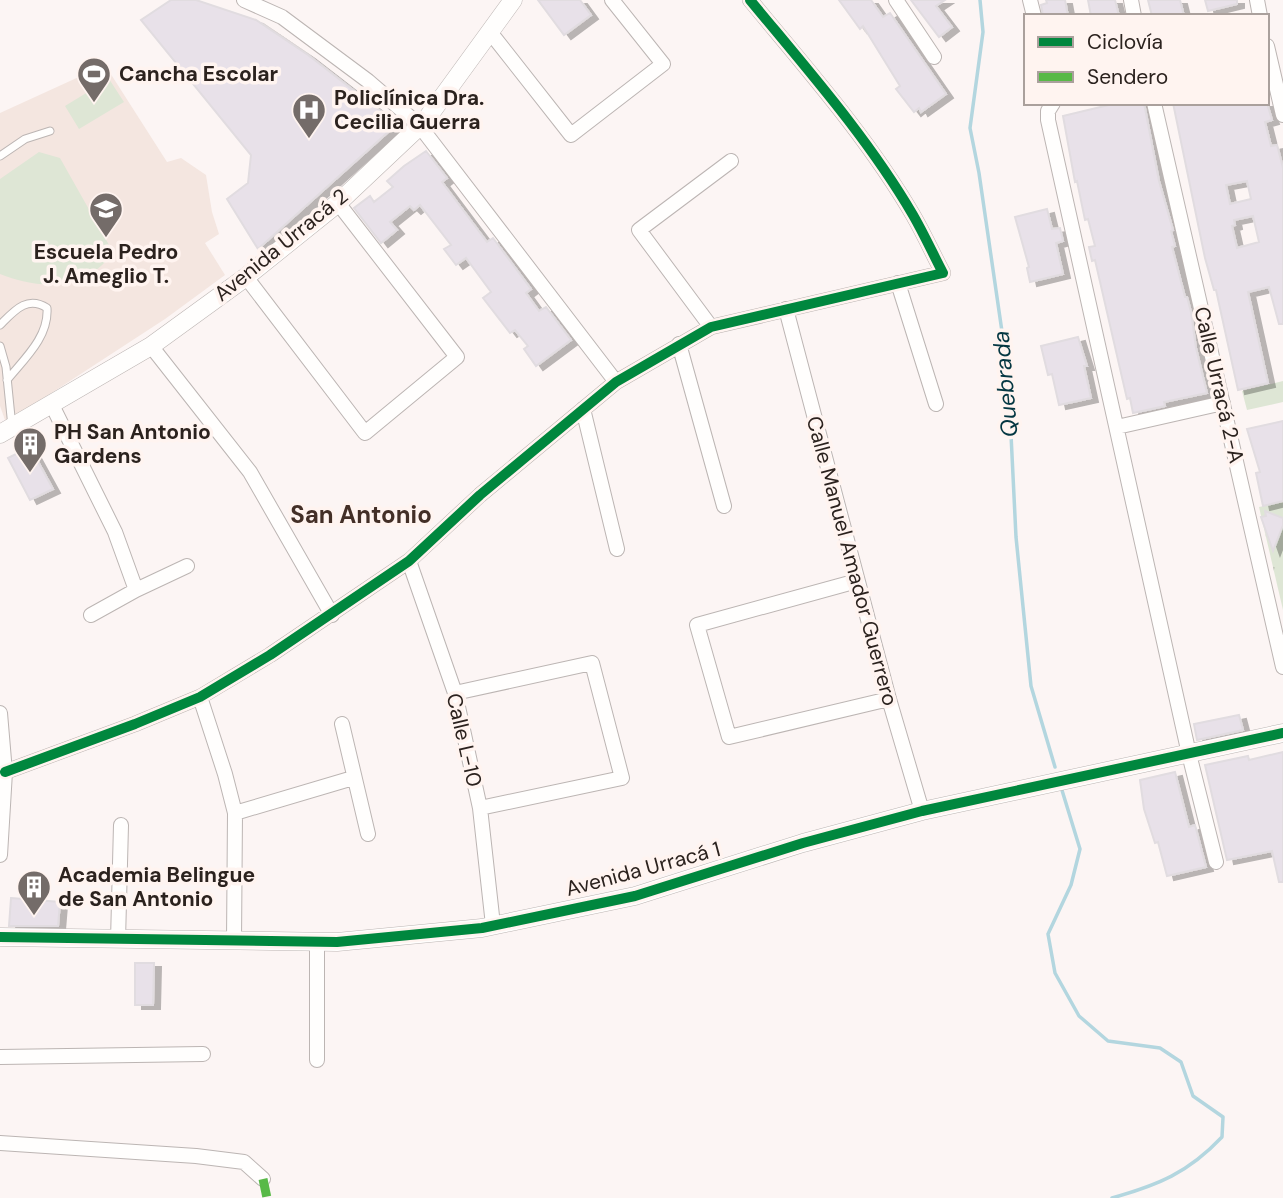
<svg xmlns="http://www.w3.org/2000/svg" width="1283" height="1198" font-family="'DM Sans',sans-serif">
<defs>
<pattern id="park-tufts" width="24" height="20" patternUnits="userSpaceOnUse" patternTransform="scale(1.75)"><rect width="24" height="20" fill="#dee6d5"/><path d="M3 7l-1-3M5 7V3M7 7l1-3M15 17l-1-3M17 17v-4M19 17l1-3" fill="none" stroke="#bfc5b6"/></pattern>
<filter id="shadow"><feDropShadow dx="7" dy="4" stdDeviation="0" flood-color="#0004"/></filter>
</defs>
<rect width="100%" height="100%" fill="#fcf5f4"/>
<path fill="#f4e6e0" d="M105,65L167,162L181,158L206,175L212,212L219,234L205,243L225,275L165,319L30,407L5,420L0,406V113Z"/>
<path fill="#dee6d5" d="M109,79L124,102L79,129L65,106Z
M39,152L60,158L113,252C87,291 39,290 0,274V179Z
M1283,381V402L1247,410L1242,391Z"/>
<path fill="url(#park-tufts)" d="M1283,502V610L1259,507Z"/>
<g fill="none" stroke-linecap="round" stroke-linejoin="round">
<path stroke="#b3d6df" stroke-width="3.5" d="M980,0L983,32L970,128L979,173L1008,373L1016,537L1031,686L1055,767
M1061,787L1080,849L1071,885L1048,934L1055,973L1079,1016L1108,1041L1160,1048L1181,1062L1193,1096L1223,1117L1222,1137C1188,1173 1158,1185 1112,1198"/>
</g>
<path fill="#e8e1e9" stroke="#e1dce0" stroke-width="2" fill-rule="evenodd" filter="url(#shadow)" d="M171,0H196L256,20L308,55L397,124L258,249L227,199L248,183L251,155L141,20Z
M538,0H580L591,15L564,35Z
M839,0H871L883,17L890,13L946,94L921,112L919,108L914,112L896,89L900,86L863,26L860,29Z
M911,0H945L936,6L952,27L939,37Z
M1046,0H1065L1068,16H1043L1041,5L1047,3Z
M1088,0H1115L1119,16H1091Z
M1148,0H1180L1184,16H1152Z
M1205,0H1237V4L1208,11Z
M1117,103H1144L1159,181L1173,230L1171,231L1175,246L1172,247L1185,297H1187L1191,312L1196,348L1207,393L1164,402L1165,406L1133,413L1130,398L1127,399L1095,260L1092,261L1089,247L1095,246L1088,219L1085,220L1077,181L1075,182L1063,116Z
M1173,103H1267L1272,120L1265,122L1271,146L1277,145L1283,168V324H1279L1269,287L1248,292L1268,383L1238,390L1216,290H1214L1205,258ZM1247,181L1251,199L1230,204L1226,185ZM1253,216L1259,242L1237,248L1232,226L1235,225L1234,220Z
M426,151L447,178L442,182L487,242L493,238L531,289L526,293L539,311L546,307L571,340L536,366L524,349L528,346L515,330L510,333L483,298L491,292L466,258L456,265L444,249L451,245L420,205L414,210L410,206L390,222L397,230L381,243L354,208L370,196L374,202L393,187L387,181L404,166Z
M1047,209L1052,229L1060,228L1063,241L1056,243L1063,274L1030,282L1027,268L1029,267L1015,217Z
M1078,337L1087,366H1084L1091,398L1059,405L1052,374L1048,375L1041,346Z
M1283,421V501L1263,506L1256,473L1260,472L1247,429Z
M30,447L53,489L30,500L8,458Z
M1265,511L1283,518V525L1273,551L1261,517L1266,516Z
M1239,715L1243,730L1197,740L1194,724Z
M1283,752V882H1279L1272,851L1227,860L1205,765L1248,756L1249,760Z
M1175,772L1189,827L1195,825L1206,867L1167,876L1158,842L1155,843L1144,809L1140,780Z
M11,898L60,902L58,926H9Z
M135,963H154L153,1005H135Z"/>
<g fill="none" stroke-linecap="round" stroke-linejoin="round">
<g stroke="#bcb5b3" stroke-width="9">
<path id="service" d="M0,156L25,139L50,131
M0,325C14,311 27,295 47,308C49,337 24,359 7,380
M0,346L6,367L12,427"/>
</g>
<g stroke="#bcb5b3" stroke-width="16">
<path id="minor" d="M244,0L282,17L368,81L419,125L616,382
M896,0L934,57
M1030,0L1034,16
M1131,0L1134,16
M1257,0L1260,16
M490,32L571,135L663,64L612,0
M1267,46L1283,115
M1053,103L1048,111V120L1189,754L1216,862
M1154,103L1283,667
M246,277L365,433L457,357L338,203
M898,283L936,404
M786,309L889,699L922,811
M711,327L639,230L731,161
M679,344L724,506
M151,346L250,472L332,615
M52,405L115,532L136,590
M583,409L617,549
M1117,427L1223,403
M409,561L455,693L480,808L493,925
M857,581L697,625L729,737L889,699
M91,615L136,590L187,566
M455,693L592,663L622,778L480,808
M200,697L225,774L235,813L234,941
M0,713L5,772L0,855
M342,724L368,834
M5,772L135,724L200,697L270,655L409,561L480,495L616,382L711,327L943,273C933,254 924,234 913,215C868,138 807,69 750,0
M235,813L353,778
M118,940L121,825
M0,1057L203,1054
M317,1060V942
M0,1143L196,1156L244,1162L263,1179"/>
</g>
<g stroke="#bcb5b3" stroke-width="19">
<path id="tertiary" d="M0,434L151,346L246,277L338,203L425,121L513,0
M0,937L337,942L482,928L635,896L803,843L922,811L1283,733"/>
</g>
<use href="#service" stroke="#fffefd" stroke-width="7"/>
<use href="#minor" stroke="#fffefd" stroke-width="14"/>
<use href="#tertiary" stroke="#fffefd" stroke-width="18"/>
<path stroke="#58b947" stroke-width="9" stroke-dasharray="18 9" stroke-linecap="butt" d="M263,1179L267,1198"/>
<g stroke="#fff4f0" stroke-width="15">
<path id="cycleway" d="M5,772L135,724L200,697L270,655L409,561L480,495L616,382L711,327L943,273C933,254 924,234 913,215C868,138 807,69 750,0
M0,937L337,942L482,928L635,896L803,843L922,811L1283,733"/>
</g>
<use href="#cycleway" stroke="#00873e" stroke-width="10"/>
</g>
<defs>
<g id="stadium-pin" transform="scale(1.75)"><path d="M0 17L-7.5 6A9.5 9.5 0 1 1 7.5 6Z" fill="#746c69" stroke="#fff4f0"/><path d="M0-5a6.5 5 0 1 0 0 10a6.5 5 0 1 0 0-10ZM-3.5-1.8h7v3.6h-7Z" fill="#fff"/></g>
<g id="hospital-pin" transform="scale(1.75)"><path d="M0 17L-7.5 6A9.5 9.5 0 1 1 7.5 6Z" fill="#746c69" stroke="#fff4f0"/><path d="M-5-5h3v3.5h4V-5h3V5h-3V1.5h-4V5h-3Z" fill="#fff"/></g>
<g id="school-pin" transform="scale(1.75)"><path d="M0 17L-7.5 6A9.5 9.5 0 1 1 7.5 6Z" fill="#746c69" stroke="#fff4f0"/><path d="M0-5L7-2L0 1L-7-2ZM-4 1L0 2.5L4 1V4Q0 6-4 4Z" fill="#fff"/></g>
<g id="building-pin" transform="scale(1.75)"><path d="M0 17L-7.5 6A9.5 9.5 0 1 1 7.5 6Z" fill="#746c69" stroke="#fff4f0"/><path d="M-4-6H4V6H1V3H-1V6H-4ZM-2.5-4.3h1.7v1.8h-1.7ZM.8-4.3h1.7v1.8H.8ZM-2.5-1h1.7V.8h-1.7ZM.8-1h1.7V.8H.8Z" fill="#fff"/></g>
</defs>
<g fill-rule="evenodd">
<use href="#stadium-pin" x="94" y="74"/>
<use href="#hospital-pin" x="309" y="110"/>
<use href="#school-pin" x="106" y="209"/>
<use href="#building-pin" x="30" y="444"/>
<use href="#building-pin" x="34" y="887"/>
</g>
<g text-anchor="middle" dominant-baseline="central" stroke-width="7" stroke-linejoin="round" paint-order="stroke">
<g font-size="21" font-weight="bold" fill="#2b221e" stroke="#fff4f0" text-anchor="start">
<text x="119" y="74">Cancha Escolar</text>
<text x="334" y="98">Policlínica Dra.<tspan x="334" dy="24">Cecilia Guerra</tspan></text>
<text x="106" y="252" text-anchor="middle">Escuela Pedro<tspan x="106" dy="24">J. Ameglio T.</tspan></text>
<text x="54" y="432">PH San Antonio<tspan x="54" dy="24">Gardens</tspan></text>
<text x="58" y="875">Academia Belingue<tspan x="58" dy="24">de San Antonio</tspan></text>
</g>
<g font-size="21" fill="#2b221e" stroke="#fff4f0">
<text transform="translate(281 245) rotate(-39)">Avenida Urracá 2</text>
<text transform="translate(1219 385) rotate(77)">Calle Urracá 2-A</text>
<text transform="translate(852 561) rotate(75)">Calle Manuel Amador Guerrero</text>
<text transform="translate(464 740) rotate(77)">Calle L-10</text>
<text transform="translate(643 869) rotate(-15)">Avenida Urracá 1</text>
</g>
<g font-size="23" font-style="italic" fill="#043742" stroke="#fff4f0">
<text transform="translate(1005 384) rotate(-95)">Quebrada</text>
</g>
<g font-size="24" font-weight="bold" fill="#432f27" stroke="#fff4f0">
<text x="361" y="514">San Antonio</text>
</g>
</g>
<rect x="1024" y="14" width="245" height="91" fill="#fff4f0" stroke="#aaa09c" stroke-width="2"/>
<rect x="1038" y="37" width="35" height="10" fill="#00873e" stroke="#aaa09c" stroke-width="2"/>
<text x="1087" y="49" font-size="21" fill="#2b221e">Ciclovía</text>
<rect x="1038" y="72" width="35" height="10" fill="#58b947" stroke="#aaa09c" stroke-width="2"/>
<text x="1087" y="84" font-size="21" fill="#2b221e">Sendero</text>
</svg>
